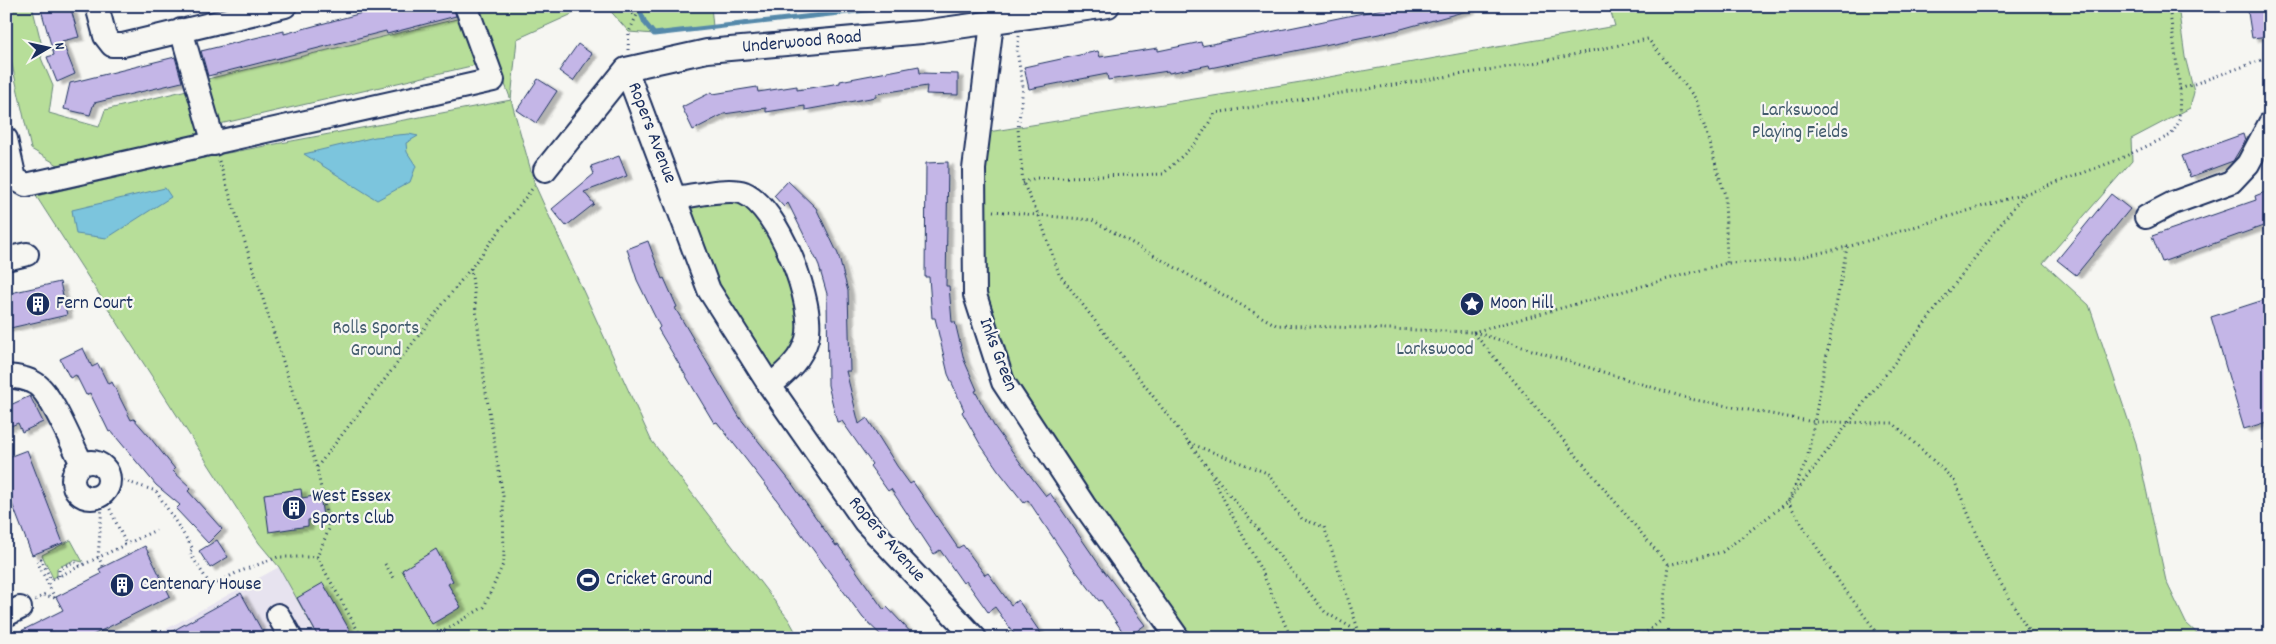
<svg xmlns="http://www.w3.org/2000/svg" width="2276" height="644" font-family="Dekko,sans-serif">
<defs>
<filter id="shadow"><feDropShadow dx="5.5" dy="3" stdDeviation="1" flood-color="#0004"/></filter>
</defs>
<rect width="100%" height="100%" fill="#f6f6f2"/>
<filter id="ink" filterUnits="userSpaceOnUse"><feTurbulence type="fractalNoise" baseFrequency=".02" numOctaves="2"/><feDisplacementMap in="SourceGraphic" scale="10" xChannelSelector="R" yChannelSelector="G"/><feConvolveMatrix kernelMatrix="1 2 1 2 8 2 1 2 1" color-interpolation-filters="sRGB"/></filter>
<g filter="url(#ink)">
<path fill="#e7e3ef" d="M279,567L319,638H150Z"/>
<path fill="#b7de99" stroke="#69867c" d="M6,6H32L43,50L41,58L53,86L49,113L99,127L105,110L191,89L204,139L58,165L31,149L6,38Z
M475,6H590L517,39L511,100L535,185L651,440L789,620L799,638H319L279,567L259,543L36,196L217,155L511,100Z
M606,6H711L713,27L654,34L629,32Z
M1609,6H2178L2185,57L2194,92L2190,108L2131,139L2132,161L2043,263L2089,305L2136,443L2166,581L2186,623L2202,638H1189L1037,423L1004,355L987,296L981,233L988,132L1301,82L1615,26Z
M461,18L480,64L211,126L199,81Z
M743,193L790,250L808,337L770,386L675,198Z
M71,540L83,562L74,560L57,568V576L53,578L42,555Z"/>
<path fill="#7cc5dd" stroke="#5589aa" d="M409,134L418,136L406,143L407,152L416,166L410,182L377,200L304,154L375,137Z
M165,188L171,197L107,238L76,234L72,210Z"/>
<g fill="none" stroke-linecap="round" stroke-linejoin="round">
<path stroke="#5589aa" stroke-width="5" d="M638,6L645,23L654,34L901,6"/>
</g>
<path fill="#c4b6e7" stroke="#1b2f5e" filter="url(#shadow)" d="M40,6H70L79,37L62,41L75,74L57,82L47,57L54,55Z
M388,6H453L456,16L387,34L386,31L208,76L201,51L284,31V34Z
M1397,6H1469L1470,10L1394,31L1210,68L1209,65L1169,73L1168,71L1108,80L1107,74L1029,89L1024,67L1098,51L1100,57L1158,48V51L1201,42L1202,46Z
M2247,6H2270V36L2252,38Z
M578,44L592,54L573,81L559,71Z
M175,57L182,82L94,103L90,115L64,109L70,83Z
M919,66L920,73L958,74V95L926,94L927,86L876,94V97L805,110V106L766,112V108L724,114L693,130L682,107L712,92L713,94L757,87L758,92L797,86V90L840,83V81Z
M538,79L557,91L536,123L517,110Z
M2243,134L2245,141L2233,161L2190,177L2182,156Z
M619,156L627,176L584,192L594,204L566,226L552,209L594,174L591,166Z
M948,162L946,286H949L952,322H955L964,360L977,390L975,391L994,426L1022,465L1046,496L1050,493L1098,563L1145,625L1127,638L1101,600L1099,601L1072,566L1028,500L1024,503L998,470L980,444L962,412L964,410L948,374L935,318H932L929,277H925L926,163Z
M788,181L816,208L838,254L848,291L850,371H846L859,424L867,418L897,466L910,484L913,482L958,548L963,545L985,575L988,573L1011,605L1018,600L1044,638H1017L995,607L988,612L966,581L963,583L940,550L934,554L891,489L888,491L870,466L872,464L842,421L837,422L828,385L827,294L818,263L788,203L784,207L774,196Z
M2270,190V232L2266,225L2162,262L2152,236L2256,200L2255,196Z
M2111,194L2130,209L2076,275L2057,260Z
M648,241L662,279L664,278L677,307L675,308L740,418L790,481L836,546L838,545L884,610L887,607L916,638H884L863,618L768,488L717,422L714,423L658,329L660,327L637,280L627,249Z
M60,282L67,315L6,329V294Z
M2270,298V421L2244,429L2211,317Z
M83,348L92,367L98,364L108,384L112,382L131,420L134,419L148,435L175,469L173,471L191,488L188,491L222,529L208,543L176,509L180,505L156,485L111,431L109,432L90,393L86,395L76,375L70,378L60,359Z
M30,396L43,422L22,432L18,423L6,428V407Z
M27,450L63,543L32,555L6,488V458Z
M301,489L302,498L320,495L323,517L308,520V526L269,532L264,494Z
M217,540L228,557L210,568L199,551Z
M145,546L170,596L87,638H7L63,610L56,597L101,574L99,569Z
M436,549L453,581L448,584L461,607L432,624L402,570Z
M323,583L354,638H319L297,598Z
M241,593L266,638H160Z"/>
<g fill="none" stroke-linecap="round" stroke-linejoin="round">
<g stroke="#1b2f5e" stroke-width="26">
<path id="minor" d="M97,6L105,36L112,45H123L285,6
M992,23L974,169L975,295L1003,382L1084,505L1178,638
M181,30L214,144
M626,69L709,290L770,386L865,522L975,638
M6,139L15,179L26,185L493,80L466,6
M545,170L626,69L707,51L922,32L1108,6
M675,198C693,196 728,187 744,193C778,207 816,304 807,339C801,360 786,372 770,386
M2146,217L2173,203L2231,182L2248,164L2270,123
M6,259L27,254
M6,376C17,377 27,378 36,384C52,394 72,445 82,464
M73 480a18 18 0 1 1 36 0a18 18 0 1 1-36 0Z
M6,615L20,608
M278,615L291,638"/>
</g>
<path stroke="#1b2f5e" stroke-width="3" stroke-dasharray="1 4" stroke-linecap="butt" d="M626,6L636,17
M1019,36L1017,51L1023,87L1018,129L1023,183L1039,216L1059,274L1209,469L1325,612L1369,638
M628,50L629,32L641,6
M2180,89L2270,57
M219,161L317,468L329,529L317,557
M1023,183L1035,178L1163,174L1197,142L1215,113L1539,62L1648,39L1696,99L1725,195L1727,263
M993,211L1092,220L1276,325L1473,332L1668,565
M1473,332L1727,263L1782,261L1847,247L2037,190L2115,161L2171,135L2179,122L2180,89L2169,6
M1474,332L1690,399L1814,422L1893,423L1954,480L1990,565L2033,638
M1189,443L1267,473L1302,519L1324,527L1359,632
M317,467L535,185
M109,476L156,491L193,549L189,552L211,586L236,573L278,557H317L362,638
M1212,477L1263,574L1291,638
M385,564L394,578
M103,566L98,557L103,494L126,544
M59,576V569L74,562L80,566
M55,598L37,561L41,559L51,580L156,530
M35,600L44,595L55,598
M432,638L484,607L504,562L503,496L485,386L471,268
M1639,638L1662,620L1668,565L1722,552L1788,502L1807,460L1847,247
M1881,638L1837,579L1788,502L2023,195"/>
<use href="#minor" stroke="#f6f6f2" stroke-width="22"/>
</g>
</g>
<defs>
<g id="building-disc" transform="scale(1.25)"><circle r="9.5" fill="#1b2f5e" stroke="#f6f6f2"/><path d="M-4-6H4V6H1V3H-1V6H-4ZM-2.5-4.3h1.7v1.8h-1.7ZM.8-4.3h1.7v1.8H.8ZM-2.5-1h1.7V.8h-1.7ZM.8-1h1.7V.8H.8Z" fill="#fff"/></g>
<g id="sight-disc" transform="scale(1.25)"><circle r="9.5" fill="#1b2f5e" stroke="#f6f6f2"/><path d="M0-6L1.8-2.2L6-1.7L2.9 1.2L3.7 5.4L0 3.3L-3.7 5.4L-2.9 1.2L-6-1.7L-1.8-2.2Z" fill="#fff"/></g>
<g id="stadium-disc" transform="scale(1.25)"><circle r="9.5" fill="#1b2f5e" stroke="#f6f6f2"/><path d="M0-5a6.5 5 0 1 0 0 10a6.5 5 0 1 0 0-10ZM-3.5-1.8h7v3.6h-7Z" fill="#fff"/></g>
</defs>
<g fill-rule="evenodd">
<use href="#building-disc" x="38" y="304"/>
<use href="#sight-disc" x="1472" y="304"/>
<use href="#building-disc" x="294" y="508"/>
<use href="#stadium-disc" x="588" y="580"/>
<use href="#building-disc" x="122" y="585"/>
</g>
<g text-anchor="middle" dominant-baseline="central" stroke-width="4.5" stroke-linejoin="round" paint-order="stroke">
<g font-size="19" fill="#1b2f5e" stroke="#f6f6f2">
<text transform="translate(802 43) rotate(-5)">Underwood Road</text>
<text transform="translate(651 133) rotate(69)">Ropers Avenue</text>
<text transform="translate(997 355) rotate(69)">Inks Green</text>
<text transform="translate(886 540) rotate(49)">Ropers Avenue</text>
</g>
<g font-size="19" fill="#425b6d" stroke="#f6f6f2">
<text x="1800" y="111">Larkswood<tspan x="1800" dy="22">Playing Fields</tspan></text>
<text x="376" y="329">Rolls Sports<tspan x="376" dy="22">Ground</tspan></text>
<text x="1435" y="350">Larkswood</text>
</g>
<g font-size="19" fill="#1b2f5e" stroke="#f6f6f2" text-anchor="start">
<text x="56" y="304">Fern Court</text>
<text x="1490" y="304">Moon Hill</text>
<text x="312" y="497">West Essex<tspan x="312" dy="22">Sports Club</tspan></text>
<text x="606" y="580">Cricket Ground</text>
<text x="140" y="585">Centenary House</text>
</g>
</g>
<rect width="2276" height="644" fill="none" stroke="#f6f6f2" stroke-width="25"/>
<rect x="12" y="12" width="2251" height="619" fill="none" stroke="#1b2f5e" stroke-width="2" filter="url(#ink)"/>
<g transform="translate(48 48) rotate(81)" stroke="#f6f6f2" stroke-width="4" paint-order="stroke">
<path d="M0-4L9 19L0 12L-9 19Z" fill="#1b2f5e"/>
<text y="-8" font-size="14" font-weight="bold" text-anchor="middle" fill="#1b2f5e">N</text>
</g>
</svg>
